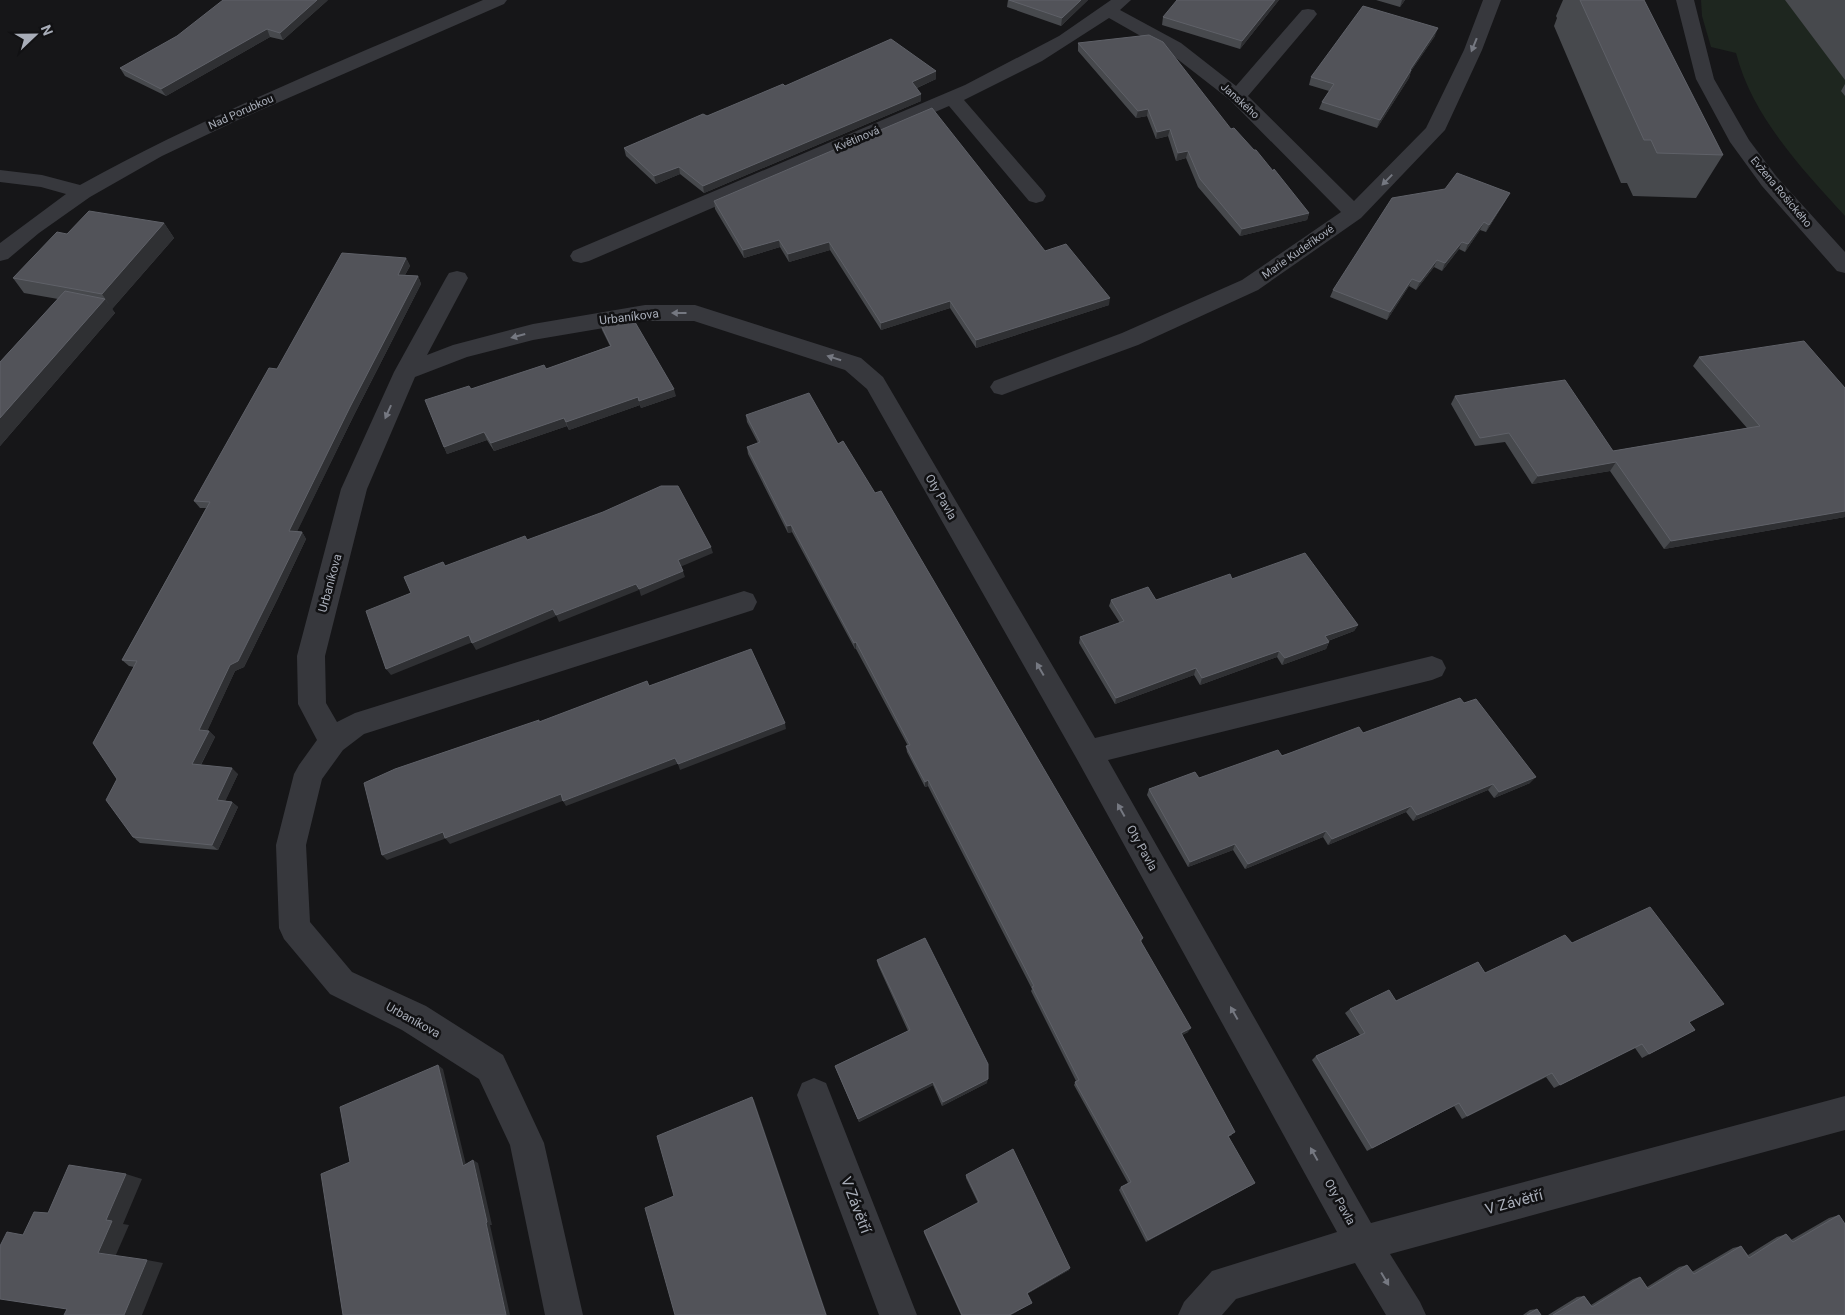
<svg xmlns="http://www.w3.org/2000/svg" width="1845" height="1315" font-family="Roboto,sans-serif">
<rect width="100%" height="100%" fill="#161618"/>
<path fill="#1e261f" d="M1701,0H1845V216C1802,169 1752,116 1736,53L1711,47L1702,16Z"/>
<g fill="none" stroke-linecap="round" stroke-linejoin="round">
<path fill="#37383d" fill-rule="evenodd" d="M483,0H507L504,4L238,120L162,156L90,197L39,233L8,259L0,261V243L66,194L41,187L0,182V170L42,175L80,185C210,113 347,59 483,0Z
M1111,0H1131L1120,10L1181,43L1236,86L1302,10L1308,9L1314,10L1317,14L1314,18L1248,96L1354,201L1426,128L1464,50L1483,0H1501L1482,50L1445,130L1361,218L1258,290L1138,345L1002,395L994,393L990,387L994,381L1122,333L1242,280L1341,212L1230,100L1167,51L1109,18L1042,61L964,100L1043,191L1046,196L1043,201L1036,203L1029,201L949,106L589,261L581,263L573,261L570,256L573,251L965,85L1059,36Z
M1676,0H1694L1714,79L1749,140L1776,176L1845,252V273L1837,271L1762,186L1730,142L1696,79Z
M457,271L465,273L468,278L427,355L453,345L533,324L645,305H695L861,358L883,377L1095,738L1432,656L1442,660L1446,668L1442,676L1432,680L1108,760L1371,1223L1845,1096V1130L1390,1254L1420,1302L1426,1315H1386L1355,1263L1236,1299L1222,1315H1178L1184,1302L1212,1271L1337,1232L1078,761L867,389L845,370L694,321H645L533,340L467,357L415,377L367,489L325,656L326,703L337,722L355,713L744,591L753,594L757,602L753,610L744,613L364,734L343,750L322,779L306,845L310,922L352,972L426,1006L503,1055L544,1143L583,1315H545L510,1145L479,1079L402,1030L330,994L284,939L279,928L276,845L294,774L299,765L317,740L298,704L297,656L341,489L394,372L446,278L449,273Z
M814,1078L826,1083L917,1315H879L797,1095L802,1083Z"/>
</g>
<path fill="#47494d" d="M328,0L283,40L270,37L166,96L125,76L120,68Z
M1008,0H1088L1061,26L1007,7Z
M1279,0L1240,49L1162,25L1163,17Z
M1376,0H1405L1400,7Z
M1563,0H1644L1723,155L1696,198L1633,196L1627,183H1621L1554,26L1557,18L1556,16Z
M1785,0H1845V80Z
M1435,36L1411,71L1409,78L1377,128L1319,109L1322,102L1329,91L1309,85L1311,77Z
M1078,43L1231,129L1273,171L1309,213L1307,220L1240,236L1198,187L1186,158L1176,161L1168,136L1156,139L1147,116L1136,118L1078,51Z
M936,71V79L917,88L921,101L704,193L680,174L656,184L626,156L624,148L785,86Z
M1845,84V96L1841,91Z
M1506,200L1486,232L1480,230L1465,252L1459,249L1442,271L1434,267L1416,290L1409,286L1387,320L1330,297L1333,290Z
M714,201L1045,251L1109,305L976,348L950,308L881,330L830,250L789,262L780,247L744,258L715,209Z
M164,223L174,238L112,309L115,313L0,446V362L58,299L24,293L13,278L67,234Z
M406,258L410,266L405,275L418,276L421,284L354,415L297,531L302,532L306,539L278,598L244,667L235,671L207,731H209L215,737L201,765L238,774L225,801L232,802L238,807L218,850L140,843L133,837L117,779L134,667L129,666L122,660L206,508H200L194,501L277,369Z
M600,323L676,396L641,408L640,405L569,430L567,426L494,451L487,440L447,454L444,447L471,389L546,369L610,346L602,330Z
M1699,357L1845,388V517L1664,549L1610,471L1532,484L1505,442L1475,446L1451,404L1455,396L1613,451L1747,428L1693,366Z
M746,415L838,444L1143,938L1141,942L1188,1032L1182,1035L1232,1135L1228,1137L1252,1185L1146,1242L1119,1190L1121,1187L1128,1183L1074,1085L1076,1081L1031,991L1032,989L928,786L925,787L907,752L906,746H908L856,649H855L792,532L788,533L748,454L747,447L758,443L747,422Z
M1232,579L1358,625L1354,631L1328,641L1329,642L1326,649L1282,665L1277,657L1200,685L1194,675L1115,704L1079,643L1080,637L1120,623L1109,606L1111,600H1156Z
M1363,733L1530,783L1494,798L1488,790L1413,821L1406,812L1328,845L1323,837L1245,869L1233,850L1188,867L1147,795L1149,789L1199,778Z
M1572,943L1689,1022L1695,1030L1642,1058L1635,1048L1554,1088L1546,1077L1462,1119L1454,1106L1367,1151L1312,1060L1316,1056L1360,1035L1345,1013L1350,1009L1396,1001L1485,973Z
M877,960L987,1083L942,1106L933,1085L859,1122L836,1069L835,1066L908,1031L878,965Z
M966,1175L1069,1270L1027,1294L1032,1303L1030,1304L1011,1315H961L924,1233V1231L978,1203L966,1178Z
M1839,1215L1844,1223H1845V1315H1548L1577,1297L1584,1296L1591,1305L1633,1279L1640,1277L1647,1287L1679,1267L1687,1265L1692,1272L1733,1248L1741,1246L1748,1255L1777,1237L1786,1234L1791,1240L1829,1218Z
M1537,1309L1541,1315H1523L1530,1310Z"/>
<path fill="#2f3033" d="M317,0H328L283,40L280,33Z
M1081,0H1088L1061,26L1062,18Z
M1275,0H1279L1240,49L1242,41Z
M1402,0H1405L1400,7Z
M1438,28L1435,36L1411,71L1409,78L1377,128L1380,120L1410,70Z
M267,29L270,37L166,96L161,89Z
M936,71V79L912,90V82Z
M921,94V101L704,193L703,186Z
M1148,109L1147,116L1136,118L1138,111Z
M1170,129L1168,136L1156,139L1157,132Z
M1188,151L1186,158L1176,161L1178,153Z
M679,167L680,174L656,184L654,176Z
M1510,193L1506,200L1486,232L1489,225Z
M1309,213L1307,220L1240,236L1242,229Z
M1484,222L1480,230L1465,252L1468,244Z
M164,223L174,238L112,309L102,294Z
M779,240L780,247L744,258L743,250Z
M829,242L830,250L789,262L788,254Z
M1462,242L1459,249L1442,271L1445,263Z
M406,258L410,266L401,282L398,275Z
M1437,260L1434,267L1416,290L1420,282Z
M418,276L421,284L354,415L294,538L289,531L350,407Z
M1412,279L1409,286L1387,320L1390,312Z
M1110,298L1109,305L976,348V340Z
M105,299L115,313L0,446V418Z
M950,301V308L881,330V323Z
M674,389L676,396L641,408L639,401Z
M638,397L640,405L569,430L566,422Z
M564,418L567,426L494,451L491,443Z
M484,432L487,440L447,454L444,447Z
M1616,462L1610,471L1532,484L1538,476Z
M1845,511V517L1664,549L1671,541Z
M791,525L792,532L788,533L787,526Z
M302,532L306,539L278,598L244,667L235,671L205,736L199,730L230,665Z
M711,547L713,553L680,567L678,560Z
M683,571L685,577L641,596L639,589Z
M636,584L639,590L559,622L556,615Z
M553,609L556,616L476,650L472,643Z
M1358,625L1354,631L1322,643L1325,636Z
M469,635L473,642L391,675L386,669Z
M856,642V649H855L854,643Z
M1329,642L1326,649L1282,665L1285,658Z
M1279,651L1277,657L1200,685L1202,678Z
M1196,668L1194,675L1115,704L1116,698Z
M785,723L786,729L680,770L678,764Z
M209,731L215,737L198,770L192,764Z
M675,758L677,764L566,806L563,801Z
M232,768L238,774L223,806L217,800Z
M1536,777L1530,783L1494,798L1499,792Z
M928,780V786L925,787V782Z
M1493,784L1488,790L1413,821L1417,815Z
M561,794L565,800L450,844L445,838Z
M232,802L238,807L218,850L212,845Z
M1411,806L1406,812L1328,845L1332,839Z
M1326,831L1323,837L1245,869L1248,864Z
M443,832L447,838L387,860L382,855Z
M1235,844L1233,850L1188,867L1190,862Z
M1191,1028L1188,1032L1178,1037L1181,1033Z
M438,1065L443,1069L467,1169L463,1166Z
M1552,1073L1546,1077L1462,1119L1467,1116Z
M988,1079L987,1083L942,1106L943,1102Z
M933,1082V1085L859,1122L858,1119Z
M752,1097L754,1100L827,1315H826Z
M1459,1103L1454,1106L1367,1151L1372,1148Z
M473,1160L478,1163L492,1225H490L510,1315H506L486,1223Z
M126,1174L142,1179L123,1224L129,1225L115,1257L98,1253L106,1220Z
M1255,1183L1252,1185L1146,1242L1148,1240Z
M147,1260L163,1263L142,1315H124Z
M1070,1268L1069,1270L1025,1295L1027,1293Z
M1032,1303L1030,1304L1011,1315H1009Z"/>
<path fill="#525359" stroke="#5f6168" d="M223,0H317L280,33L267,29L161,89L120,68L177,36Z
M1009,0H1081L1062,18Z
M1177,0H1275L1242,41L1163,17Z
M1580,0H1644L1723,155L1657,153L1651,140H1644Z
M1363,6L1438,28L1410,70H1411L1380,120L1322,102L1334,84L1311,77Z
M1149,35L1163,42L1231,129L1234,128L1254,150H1256L1273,171L1274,169L1309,213L1242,229L1200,179L1188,151L1178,153L1170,129L1157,132L1148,109L1138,111L1078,43Z
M891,39L936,71L912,82L921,94L703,186L679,167L654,176L624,148L703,114L707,116L783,84L785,86Z
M932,108L1045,251L1066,244L1110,298L976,340L950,301L881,323L829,242L788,254L779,240L743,250L714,201Z
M1457,173L1510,193L1489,225L1484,222L1468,244L1462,242L1445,263L1437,260L1420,282L1412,279L1390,312L1333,290L1392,198L1445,189Z
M89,211L164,223L102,294L13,278L57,232L67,234Z
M342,253L406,258L398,275L418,276L350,407L289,531L302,532L273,591L238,661L230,665L199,730L209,731L192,764L232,768L217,800L232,802L212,845L133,837L106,800L117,779L93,743L137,661L122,660L210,502L194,501L269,368L277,369Z
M65,291L105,299L0,418V362Z
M632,317L674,389L639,401L638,397L566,422L564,418L491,443L484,432L444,447L425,400L469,386L471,389L544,365L546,369L611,346L600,323Z
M1804,341L1845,388V511L1671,541L1616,462L1538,476L1509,433L1480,438L1455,396L1565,380L1613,451L1760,426L1699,357Z
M809,393L838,444L843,441L875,493L881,491L1143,938L1140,940L1191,1028L1181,1033L1235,1132L1228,1136L1255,1183L1148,1240L1121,1187L1131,1182L1075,1082L1079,1080L1032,987L1034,986L928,780L925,782L906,746L910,745L856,642L854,643L791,525L787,526L747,447L760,442L746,415Z
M661,486H678L711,547L678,560L683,571L639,589L636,584L556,615L553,609L472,643L469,635L386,669L366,611L411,593L404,577L443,562L445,566L525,536L527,540L603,512Z
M1305,553L1358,625L1325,636L1329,642L1285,658L1279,651L1202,678L1196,668L1116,698L1080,637L1124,621L1111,600L1148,587L1156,600L1230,574L1232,579Z
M751,649L785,723L678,764L675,758L563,801L561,794L445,838L443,832L382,855L364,783L395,769L539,720V722L647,681L649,686Z
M1460,698L1464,703L1476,699L1536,777L1499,792L1493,784L1417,815L1411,806L1332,839L1326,831L1248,864L1235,844L1190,862L1149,789L1195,772L1199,778L1278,750L1282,756L1359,727L1363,733Z
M1650,907L1724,1004L1689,1022L1695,1030L1649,1054L1642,1044L1560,1085L1552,1073L1467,1116L1459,1103L1372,1148L1316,1056L1365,1033L1350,1009L1389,990L1396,1001L1478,962L1485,973L1565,935L1572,943Z
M925,938L988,1064V1079L943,1102L933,1082L858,1119L835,1066L910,1030L877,960Z
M438,1065L463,1166L473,1160L487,1222L486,1223L506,1315H343L321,1174L350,1162L340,1107Z
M752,1097L826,1315H675L645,1208L674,1196L657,1136Z
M1013,1149L1070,1268L1027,1293L1032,1303L1009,1315H962L924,1231L979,1202L966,1175Z
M69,1165L126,1174L106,1220L112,1221L98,1253L147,1260L124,1315H64L67,1309L0,1299V1246L7,1232L23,1235L34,1212L48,1213Z
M1839,1215L1845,1224V1315H1553L1584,1296L1592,1307L1640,1277L1648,1289L1687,1265L1694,1274L1741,1246L1749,1258L1786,1234L1793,1242Z
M1537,1309L1541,1315H1527Z"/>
<defs><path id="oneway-solid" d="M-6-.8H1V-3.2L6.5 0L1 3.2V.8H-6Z" transform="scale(1.25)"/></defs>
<g fill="#757881">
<use href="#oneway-solid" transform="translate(1474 45) rotate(112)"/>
<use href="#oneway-solid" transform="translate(1387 180) rotate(134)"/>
<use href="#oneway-solid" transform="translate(679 313) rotate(-180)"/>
<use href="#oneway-solid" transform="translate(518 336) rotate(165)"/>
<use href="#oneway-solid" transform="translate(834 358) rotate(-162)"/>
<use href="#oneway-solid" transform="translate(388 412) rotate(114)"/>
<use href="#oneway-solid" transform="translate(1040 669) rotate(-120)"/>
<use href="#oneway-solid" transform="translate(1121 810) rotate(-119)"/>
<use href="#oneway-solid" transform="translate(1234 1013) rotate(-119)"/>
<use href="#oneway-solid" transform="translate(1314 1154) rotate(-119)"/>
<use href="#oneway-solid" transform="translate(1385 1279) rotate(59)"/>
</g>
<g text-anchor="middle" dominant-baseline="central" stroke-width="5" stroke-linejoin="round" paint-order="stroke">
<g font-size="11" fill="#a8adb8" stroke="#111113">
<text transform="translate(1240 101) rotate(42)">Janského</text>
<text transform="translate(241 112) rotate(-24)">Nad Porubkou</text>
<text transform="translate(857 139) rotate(-23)">Květinová</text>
<text transform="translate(1781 192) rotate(50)">Evžena Rošického</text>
<text transform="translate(1298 252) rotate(-35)">Marie Kudeříkové</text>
</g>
<g font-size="12" fill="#a8adb8" stroke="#111113">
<text transform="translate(629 317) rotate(-7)">Urbaníkova</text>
<text transform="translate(941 497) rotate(60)">Oty Pavla</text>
<text transform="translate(330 583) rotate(-75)">Urbaníkova</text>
<text transform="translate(1142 848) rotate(61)">Oty Pavla</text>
<text transform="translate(413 1020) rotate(29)">Urbaníkova</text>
<text transform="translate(1340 1202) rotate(61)">Oty Pavla</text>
</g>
<g font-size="15" fill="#a8adb8" stroke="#111113">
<text transform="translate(1514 1202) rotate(-15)">V Závětří</text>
<text transform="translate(856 1205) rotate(69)">V Závětří</text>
</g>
</g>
<g transform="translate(35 35) rotate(68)" stroke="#111113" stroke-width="4" paint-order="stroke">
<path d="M0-4L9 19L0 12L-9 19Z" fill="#a8adb8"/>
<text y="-8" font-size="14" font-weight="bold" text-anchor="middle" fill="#a8adb8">N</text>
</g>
</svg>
